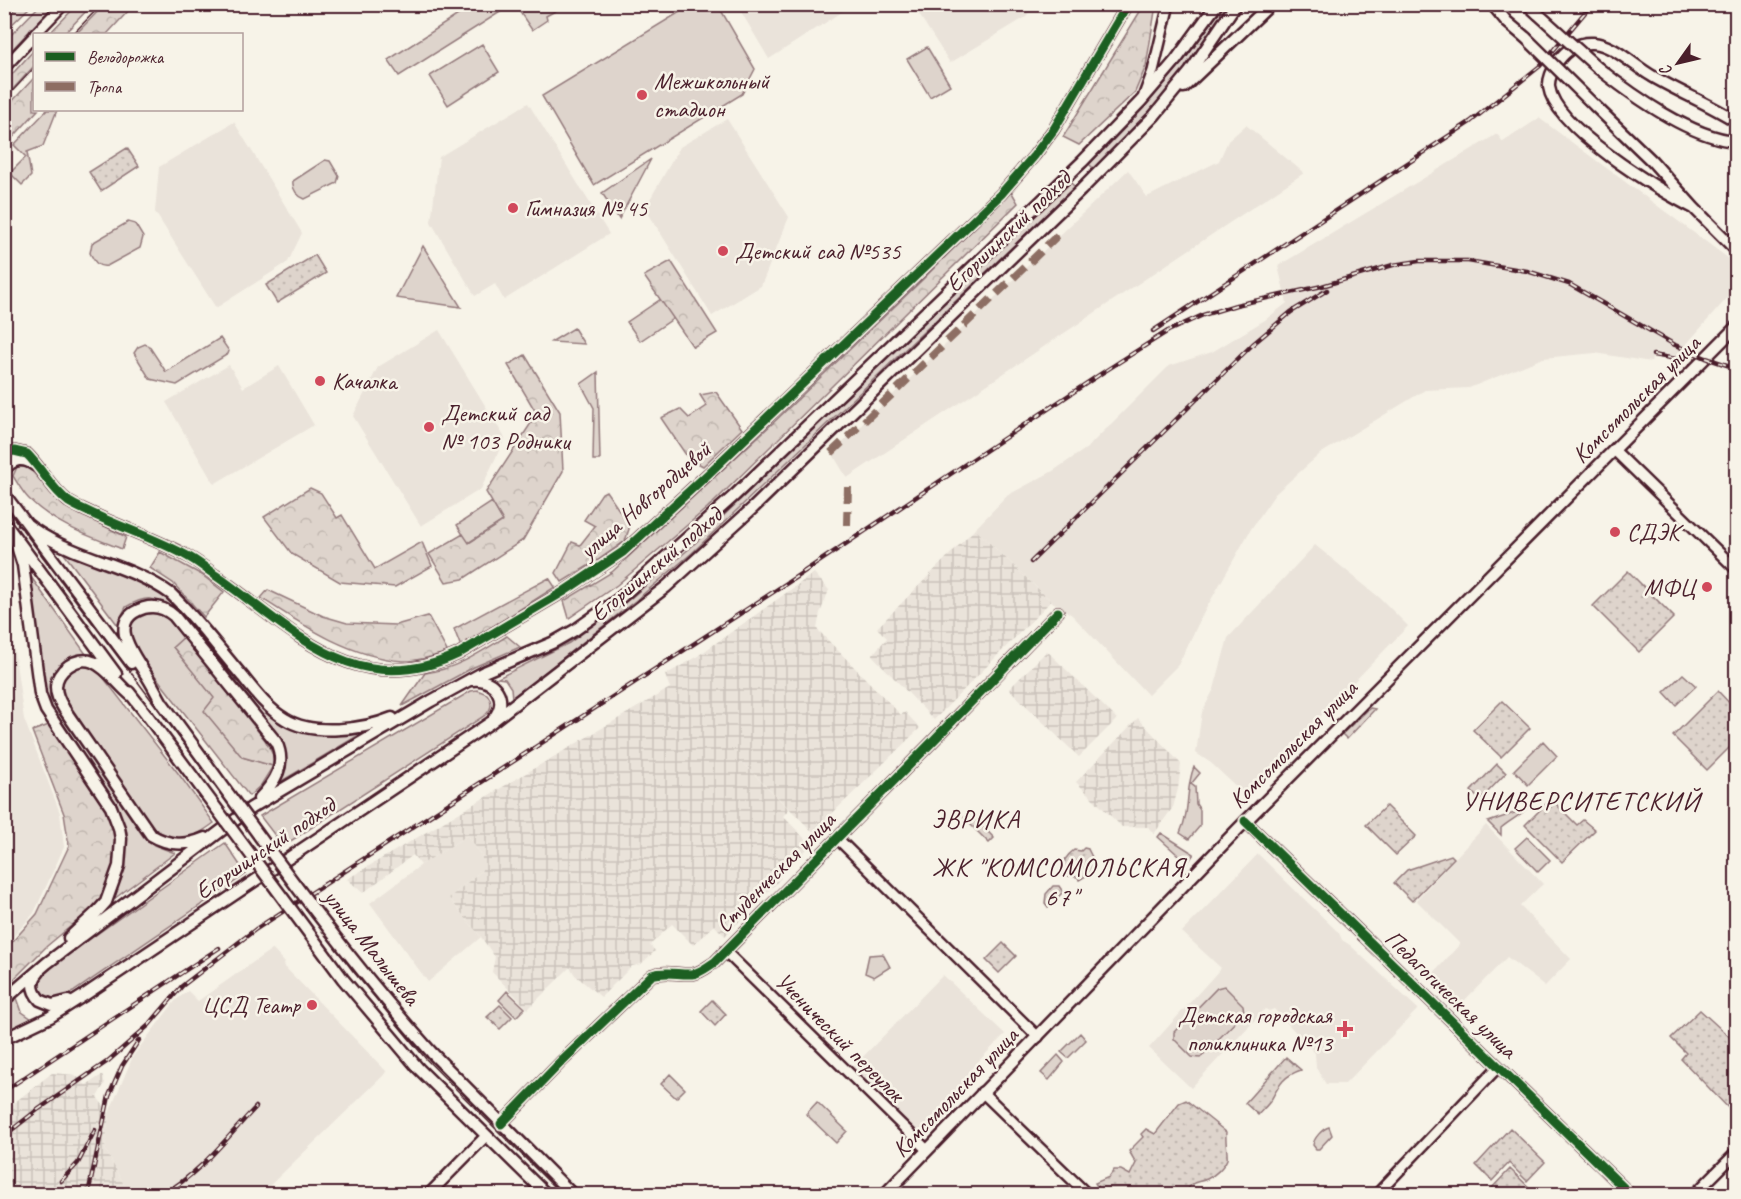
<svg xmlns="http://www.w3.org/2000/svg" width="1741" height="1199" font-family="Caveat,sans-serif">
<defs>
<pattern id="industrial-grid" width="8" height="8" patternUnits="userSpaceOnUse" patternTransform="scale(1.5)"><rect width="8" height="8" fill="#eae3da"/><path d="M0 4h8M4 0v8" fill="none" stroke="#cac2bb"/></pattern>
<pattern id="forest-crowns" width="20" height="18" patternUnits="userSpaceOnUse" patternTransform="scale(1.5)"><rect width="20" height="18" fill="#ded4cc"/><path d="M2 6a3 3 0 1 1 6 0M12 15a3 3 0 1 1 6 0" fill="none" stroke="#c0b6af"/></pattern>
<pattern id="park-dots" width="8" height="8" patternUnits="userSpaceOnUse" patternTransform="scale(1.5)"><rect width="8" height="8" fill="#ded4cc"/><path d="M2 2h.1M6 6h.1" fill="none" stroke="#c0b6af" stroke-width="1.8" stroke-linecap="round"/></pattern>
</defs>
<rect width="100%" height="100%" fill="#f7f3e8"/>
<filter id="ink" filterUnits="userSpaceOnUse"><feTurbulence type="fractalNoise" baseFrequency=".0167" numOctaves="2"/><feDisplacementMap in="SourceGraphic" scale="12" xChannelSelector="R" yChannelSelector="G"/><feConvolveMatrix kernelMatrix="1 2 1 2 8 2 1 2 1" color-interpolation-filters="sRGB"/></filter>
<g filter="url(#ink)">
<path fill="#eae3da" d="M737,5H853L769,59Z
M913,5H1033L1026,17L950,63Z
M528,103L609,234L504,300L495,284L475,296L431,222L439,157Z
M1539,118L1736,264V288L1676,356L1654,352L1651,362L1595,353L1543,358L1469,388L1425,390L1320,454L1275,494L1251,529L1203,614L1178,665L1148,695L1072,615L1051,601L975,529L1008,495L1053,471L1087,448L1169,366L1212,352L1265,320L1287,303L1278,266L1497,134L1503,142Z
M727,119L789,217L761,286L712,316L645,208L680,147Z
M234,122L302,233L288,262L216,308L155,212L159,167Z
M1246,125L1304,173L847,478L832,453L1128,170L1147,197L1219,161L1228,141Z
M439,330L505,438L481,489L421,526L353,416L378,367Z
M229,365L243,388L279,366L314,425L214,484L166,402Z
M1315,545L1380,598L1408,626L1261,778L1246,792L1241,791L1211,763L1196,753L1202,712L1214,689L1228,638Z
M11,628L24,719L60,813L64,847L34,913L6,945L4,943V632Z
M1486,825L1543,884L1520,906L1571,959L1545,986L1507,957L1461,1004L1431,976L1460,944L1416,900Z
M468,835L482,857V870L449,898L481,937L428,982L370,903L421,865Z
M1258,854L1339,933L1342,940L1350,945L1418,1009L1345,1084H1326L1316,1068L1315,1053L1274,1009L1269,1011L1265,1009L1191,1088L1149,1048L1221,968L1182,932Z
M272,949L285,963L283,965L387,1072L261,1194H129L105,1149L109,1113L133,1056L176,1000L188,991L198,1001Z
M943,975L1005,1034L970,1070L976,1075L919,1133L852,1068Z"/>
<path fill="url(#industrial-grid)" d="M975,529L1051,601L934,720L872,655L887,638L877,628Z
M814,573L829,590L820,613L817,629L901,715L905,712L920,728L813,832L737,757L789,809L783,816L811,845L779,876L781,878L725,936L714,925L693,945L672,924L650,945L655,951L641,964L632,966L601,997L575,975L570,967L528,1009L492,972L495,957L481,937L449,898L482,870V857L468,835L421,865L413,855L363,893L347,879L670,688L665,675L695,658Z
M1047,651L1117,719L1079,757L1009,689Z
M1138,718L1181,764L1178,789L1173,807L1154,834L1148,827H1122L1076,782Z
M52,1073L75,1075L86,1085L102,1075L105,1083L97,1097L109,1113L105,1149L129,1194H5V1110Z"/>
<path fill="#ded4cc" stroke="#947a7c" stroke-width="1.5" d="M475,4L502,5L505,9L399,76L388,60Z
M693,4L718,5L755,69L742,94L594,185L542,96Z
M40,5H54L5,57V41Z
M515,5H566L546,16L547,20L532,30Z
M1223,5H1231L1193,60L1157,104L1094,169L1089,164C1139,115 1186,64 1223,5Z
M482,44L499,72L448,105L430,76Z
M927,47L950,85L930,97L907,59Z
M47,110H57L43,146L27,152L31,176L22,185L10,173L26,157L14,145Z
M651,159L619,219L602,193Z
M325,160L330,161L339,176L337,183L305,199C298,196 292,190 293,181Z
M1070,182L1075,187L692,553L635,601L512,698L511,688L505,679L498,678L569,643L631,598L690,548Z
M128,222L135,224L143,237L140,248L107,266C97,268 94,260 90,253L92,243Z
M423,246L461,307L396,298Z
M661,299L674,318L640,341L627,322Z
M574,328L584,344L551,342Z
M220,338L229,351L228,354L177,385L150,379L134,353L138,347L145,344L149,346L166,372Z
M598,372L600,460H593L594,408L581,384Z
M492,502L503,521L468,543L457,525Z
M62,551C99,565 140,578 172,601L265,710L285,724L308,734L335,736L364,732L280,782C286,770 286,755 282,742L172,608C155,596 145,596 126,607L117,624Z
M31,577L86,654C60,661 48,671 50,699L143,836L154,845L175,853L114,899L125,867L127,832L118,808L47,704L41,679Z
M151,612L164,615L184,637L173,647L215,698L242,757L273,766L261,785L249,796L139,655C136,649 131,642 129,636C127,623 140,614 151,612Z
M77,666H87L99,672L178,773L214,823C189,842 178,844 151,827L63,695C61,680 64,673 77,666Z
M1683,674L1696,686L1676,705L1664,692Z
M477,690L487,694C493,702 492,710 484,716L283,846L260,816L471,691Z
M1370,708L1375,709L1347,739L1342,734Z
M1543,741L1557,756L1528,785L1514,770Z
M1194,767L1200,773L1191,784L1195,787L1196,804L1200,810V826L1189,839L1180,833C1191,809 1185,789 1194,767Z
M1526,809C1517,818 1509,821 1501,828V835L1488,822Z
M969,812L994,838L989,843L964,818Z
M1161,833L1194,854L1187,863L1158,837Z
M1527,837L1550,860L1538,872L1515,848Z
M225,843L246,874L73,992C58,1000 52,1005 39,992C38,976 43,974 55,964Z
M1224,986L1243,1005L1244,1013L1200,1058L1192,1057L1174,1039V1032L1217,988Z
M507,991L525,1008L516,1017L499,1000Z
M17,998L22,1012L32,1019L5,1033V1009Z
M1080,1033L1086,1040L1068,1058L1061,1052Z
M1058,1055L1064,1062L1049,1080L1041,1073Z
M670,1074L685,1089L676,1098L661,1084Z
M817,1102L847,1131L836,1143L806,1114Z
M1329,1127L1332,1135L1319,1149H1316L1313,1145C1314,1138 1322,1129 1329,1127Z"/>
<path fill="url(#forest-crowns)" stroke="#947a7c" stroke-width="1.5" d="M21,5H32L5,31V15Z
M77,5H92L64,34H49Z
M104,5H129L132,7L107,34H76Z
M1144,5H1156L1146,66L1135,92L1079,145L1063,137Z
M34,50V66L5,98V82Z
M34,78V110H38L5,146V109Z
M1011,191L1018,203L713,503L617,585L569,618L564,601L612,572L774,422L920,282Z
M671,261L717,333L693,347L644,276Z
M525,355L560,412L563,471L523,540L463,579L446,582L429,554L463,534L469,543L503,521L486,492L537,414L508,365Z
M716,392L742,429L703,466L688,458L661,418L680,409L689,418L707,406L700,395Z
M17,467H28L63,505L126,537L122,549C89,536 55,525 29,499C23,493 18,484 13,476Z
M310,488L321,493L337,518L342,515L375,569L422,542L432,566L395,587L340,582L292,554L264,517Z
M606,491L630,526L625,541L598,560L562,582L556,573L572,542L580,545L595,526L584,520L602,493Z
M160,552L202,575L224,592L204,617L173,583L150,568Z
M549,578L555,587L461,647L454,629Z
M268,590L323,616L347,623L396,625L428,616L448,653C434,655 416,662 403,661C350,657 304,626 261,598Z
M507,636L520,647L474,667L402,706L425,673C455,670 481,652 507,636Z
M184,637L265,740L273,755V766L242,757L204,711L214,698L173,647Z
M52,724L108,809L115,828L117,854L113,873L101,901L47,946L5,988V950L37,914L69,846L64,814L32,731Z
M883,954L890,967L874,977L865,973L869,955Z"/>
<path fill="url(#park-dots)" stroke="#947a7c" stroke-width="1.5" d="M127,148L139,166L101,191L89,172Z
M315,255L326,273L277,303L266,285Z
M1628,571L1674,617L1639,652L1593,606Z
M1718,691L1736,710V741L1707,770L1673,736Z
M1502,701L1530,728L1501,757L1473,730Z
M1497,764L1506,773L1480,800L1471,791Z
M1551,799L1577,825L1583,820L1595,830L1562,862L1525,825Z
M1386,806L1416,836L1396,855L1366,825Z
M1084,848L1088,849C1097,868 1101,868 1079,880L1078,877L1069,876L1060,872C1060,865 1068,854 1074,850L1081,851Z
M1451,855L1454,858L1412,901L1394,883L1407,870Z
M1053,886H1059L1063,892L1048,907L1045,903L1046,894Z
M1003,943L1016,956L999,973L986,960Z
M712,1000L726,1014L715,1026L701,1011Z
M500,1005L512,1017L500,1029L487,1017Z
M1700,1010L1736,1043V1116L1681,1059L1686,1053L1671,1038Z
M1286,1057L1301,1070C1283,1076 1279,1085 1271,1100C1268,1105 1262,1110 1258,1115L1245,1103Z
M1186,1100L1226,1132C1225,1139 1228,1156 1227,1159C1224,1167 1214,1176 1207,1179C1195,1184 1193,1179 1185,1194H1102L1095,1183L1109,1177L1114,1170H1121L1130,1175L1136,1163L1129,1151L1143,1137L1141,1134L1146,1129L1155,1134L1179,1103Z
M1510,1128L1545,1162L1527,1181L1509,1163L1492,1181L1476,1165Z
M1510,1169L1536,1194H1490L1488,1192Z"/>
<g fill="none" stroke-linecap="round" stroke-linejoin="round">
<g stroke="#4a1f2b" stroke-width="14">
<path id="minor" d="M35,34L64,4
M4,68L34,36
M1144,95L1153,71L1169,4
M1614,450L1736,569
M4,453L14,451L27,454C42,469 51,489 69,502C75,506 83,509 89,512C122,528 157,539 189,557C198,562 207,569 215,575C293,629 355,703 458,654L563,592L623,552L708,474L1001,194L1034,156L1054,129L1128,4
M4,471C13,459 23,457 35,466
M1245,821L1630,1194
M837,838L1038,1037
M725,951L927,1150
M982,1092L1087,1194
M501,1124L561,1062L652,975C666,970 679,975 692,974C701,973 708,966 715,962L933,741L1058,612
M429,1194L486,1136
M1377,1194L1498,1067
M1695,1194L1736,1153"/>
</g>
<g stroke="#4a1f2b" stroke-width="15">
<path id="major" d="M1492,4L1507,22L1526,38
M1527,4L1538,14
M1598,68C1632,95 1692,138 1736,141
M1184,87L1271,4
M1595,106L1652,161L1694,208L1736,250
M1694,208C1658,190 1555,128 1549,87C1548,78 1553,69 1558,61C1566,50 1578,42 1593,43C1613,44 1634,66 1652,76C1679,92 1709,104 1736,121
M4,494L131,663
M4,522L116,674
M24,522C66,557 127,562 171,594C197,619 219,649 243,677C255,692 268,709 285,719C312,736 363,730 392,718
M13,534L23,565L40,694L46,710L111,807L119,828L121,839L119,866L106,902L97,912L69,938
M472,680C495,677 509,700 494,718
M129,692L147,715
M132,696C119,686 108,668 93,662C77,655 56,671 56,687C56,696 60,702 64,709L151,835C169,846 186,846 205,838
M161,701C156,692 151,682 145,673C133,654 106,620 144,608C155,605 165,608 174,616L276,742C287,765 275,782 259,799
M39,972C30,982 32,991 40,1000L52,1005L68,1001
M4,1000L47,963L251,808L431,701L484,672L552,643L575,630L620,598L735,495L1082,162L1141,101L1176,60L1217,4
M4,1039L50,1017L83,996L490,723L666,587L754,507L1081,190L1154,116L1190,72L1236,4
M432,1053L572,1194
M418,1068L546,1194
M885,1194L1238,829L1736,327"/>
</g>
<use href="#minor" stroke="#f7f3e8" stroke-width="9"/>
<use href="#major" stroke="#f7f3e8" stroke-width="10"/>
<path stroke="#4a1f2b" stroke-width="1.5" d="M73,34L102,4
M4,100L34,68
M4,502L353,971L426,1059L561,1194"/>
<g stroke="#4a1f2b" stroke-width="4.5">
<path id="rail" d="M1153,331L1470,122L1540,66L1592,4
M1653,355L1682,360
M1031,562L1253,344L1291,312L1327,290
M4,1091L219,948
M4,1136L36,1111L108,1061L149,1025L182,986L256,929L784,585L1102,373L1168,331L1203,315L1236,305L1322,286L1393,265L1419,261H1468L1527,271L1569,284L1675,345L1706,358L1736,368
M61,1181L78,1163L95,1130
M88,1194L109,1096L122,1066L139,1040
M163,1194C200,1174 227,1137 256,1107"/>
</g>
<use href="#rail" stroke="#f7f3e8" stroke-width="2" stroke-dasharray="7" stroke-linecap="butt"/>
<g stroke="#4a1f2b" stroke-width="15" stroke-linecap="butt">
<path id="major-bridge" d="M1538,14L1598,68
M1526,38L1595,106
M163,704C250,822 334,945 432,1053
M147,715L343,979L418,1068"/>
</g>
<use href="#major-bridge" stroke="#f7f3e8" stroke-width="10"/>
<path stroke="#8d6e63" stroke-width="8" stroke-dasharray="15 8" stroke-linecap="butt" d="M831,453L1061,232
M847,525L848,486"/>
<g stroke="#f7f3e8" stroke-width="13">
<path id="cycleway" d="M4,453L14,451L27,454C42,469 51,489 69,502C75,506 83,509 89,512C122,528 157,539 189,557C198,562 207,569 215,575C293,629 355,703 458,654L563,592L623,552L708,474L1001,194L1034,156L1054,129L1128,4
M1245,821L1630,1194
M501,1124L561,1062L652,975C666,970 679,975 692,974C701,973 708,966 715,962L933,741L1058,612"/>
</g>
<use href="#cycleway" stroke="#1b5e20" stroke-width="9"/>
</g>
</g>
<g fill="#d1495b" stroke="#f7f3e8" stroke-width="2">
<circle cx="642" cy="95" r="6"/>
<circle cx="513" cy="208" r="6"/>
<circle cx="723" cy="251" r="6"/>
<circle cx="320" cy="381" r="6"/>
<circle cx="429" cy="427" r="6"/>
<circle cx="1615" cy="532" r="6"/>
<circle cx="1707" cy="587" r="6"/>
<circle cx="312" cy="1005" r="6"/>
<path d="M1342 1020h6v6h6v6h-6v6h-6v-6h-6v-6h6z"/>
</g>
<g text-anchor="middle" dominant-baseline="central" stroke-width="5" stroke-linejoin="round" paint-order="stroke">
<g font-size="24" fill="#4a1f2b" stroke="#f7f3e8" text-anchor="start">
<text x="654" y="81">Межшкольный<tspan x="654" dy="28">стадион</tspan></text>
<text x="525" y="208">Гимназия № 45</text>
<text x="735" y="251">Детский сад №535</text>
<text x="332" y="381">Качалка</text>
<text x="441" y="413">Детский сад<tspan x="441" dy="28">№ 103 Родники</tspan></text>
<text x="1627" y="532">СДЭК</text>
<text x="1695" y="587" text-anchor="end">МФЦ</text>
<text x="300" y="1005" text-anchor="end">ЦСД Театр</text>
<text x="1332" y="1015" text-anchor="end">Детская городская<tspan x="1332" dy="28">поликлиника №13</tspan></text>
</g>
<g font-size="24" fill="#4a1f2b" stroke="#f7f3e8">
<text transform="translate(1008 231) rotate(-44)">Егоршинский подход</text>
<text transform="translate(1636 399) rotate(-45)">Комсомольская улица</text>
<text transform="translate(645 500) rotate(-41)">улица Новгородцевой</text>
<text transform="translate(656 564) rotate(-40)">Егоршинский подход</text>
<text transform="translate(1293 744) rotate(-45)">Комсомольская улица</text>
<text transform="translate(265 848) rotate(-34)">Егоршинский подход</text>
<text transform="translate(775 872) rotate(-45)">Студенческая улица</text>
<text transform="translate(372 947) rotate(52)">улица Малышева</text>
<text transform="translate(1451 994) rotate(44)">Педагогическая улица</text>
<text transform="translate(840 1037) rotate(45)">Ученический переулок</text>
<text transform="translate(955 1092) rotate(-46)">Комсомольская улица</text>
</g>
<g font-size="26" letter-spacing="1.5" fill="#4a1f2b" stroke="#f7f3e8">
<text x="976" y="819">ЭВРИКА</text>
<text x="1062" y="867">ЖК "КОМСОМОЛЬСКАЯ,<tspan x="1062" dy="30">67"</tspan></text>
</g>
<g font-size="27" letter-spacing="1.5" fill="#4a1f2b" stroke="#f7f3e8">
<text x="1581" y="801">УНИВЕРСИТЕТСКИЙ</text>
</g>
</g>
<rect width="1741" height="1199" fill="none" stroke="#f7f3e8" stroke-width="24"/>
<rect x="12" y="12" width="1717" height="1175" fill="none" stroke="#4a1f2b" stroke-width="2" filter="url(#ink)"/>
<rect x="33" y="33" width="210" height="78" fill="#f7f3e8" stroke="#b29e9c" stroke-width="1.5"/>
<rect x="45" y="52" width="30" height="9" fill="#1b5e20" stroke="#b29e9c" stroke-width="1.5"/>
<text x="87" y="63" font-size="18" fill="#4a1f2b">Велодорожка</text>
<rect x="45" y="82" width="30" height="9" fill="#8d6e63" stroke="#b29e9c" stroke-width="1.5"/>
<text x="87" y="93" font-size="18" fill="#4a1f2b">Тропа</text>
<g transform="translate(1678 63) rotate(236)" stroke="#f7f3e8" stroke-width="4.5" paint-order="stroke">
<path d="M0-4.5L10 22L0 15L-10 22Z" fill="#4a1f2b"/>
<text y="-9" font-size="16" font-weight="bold" text-anchor="middle" fill="#4a1f2b">С</text>
</g>
</svg>
